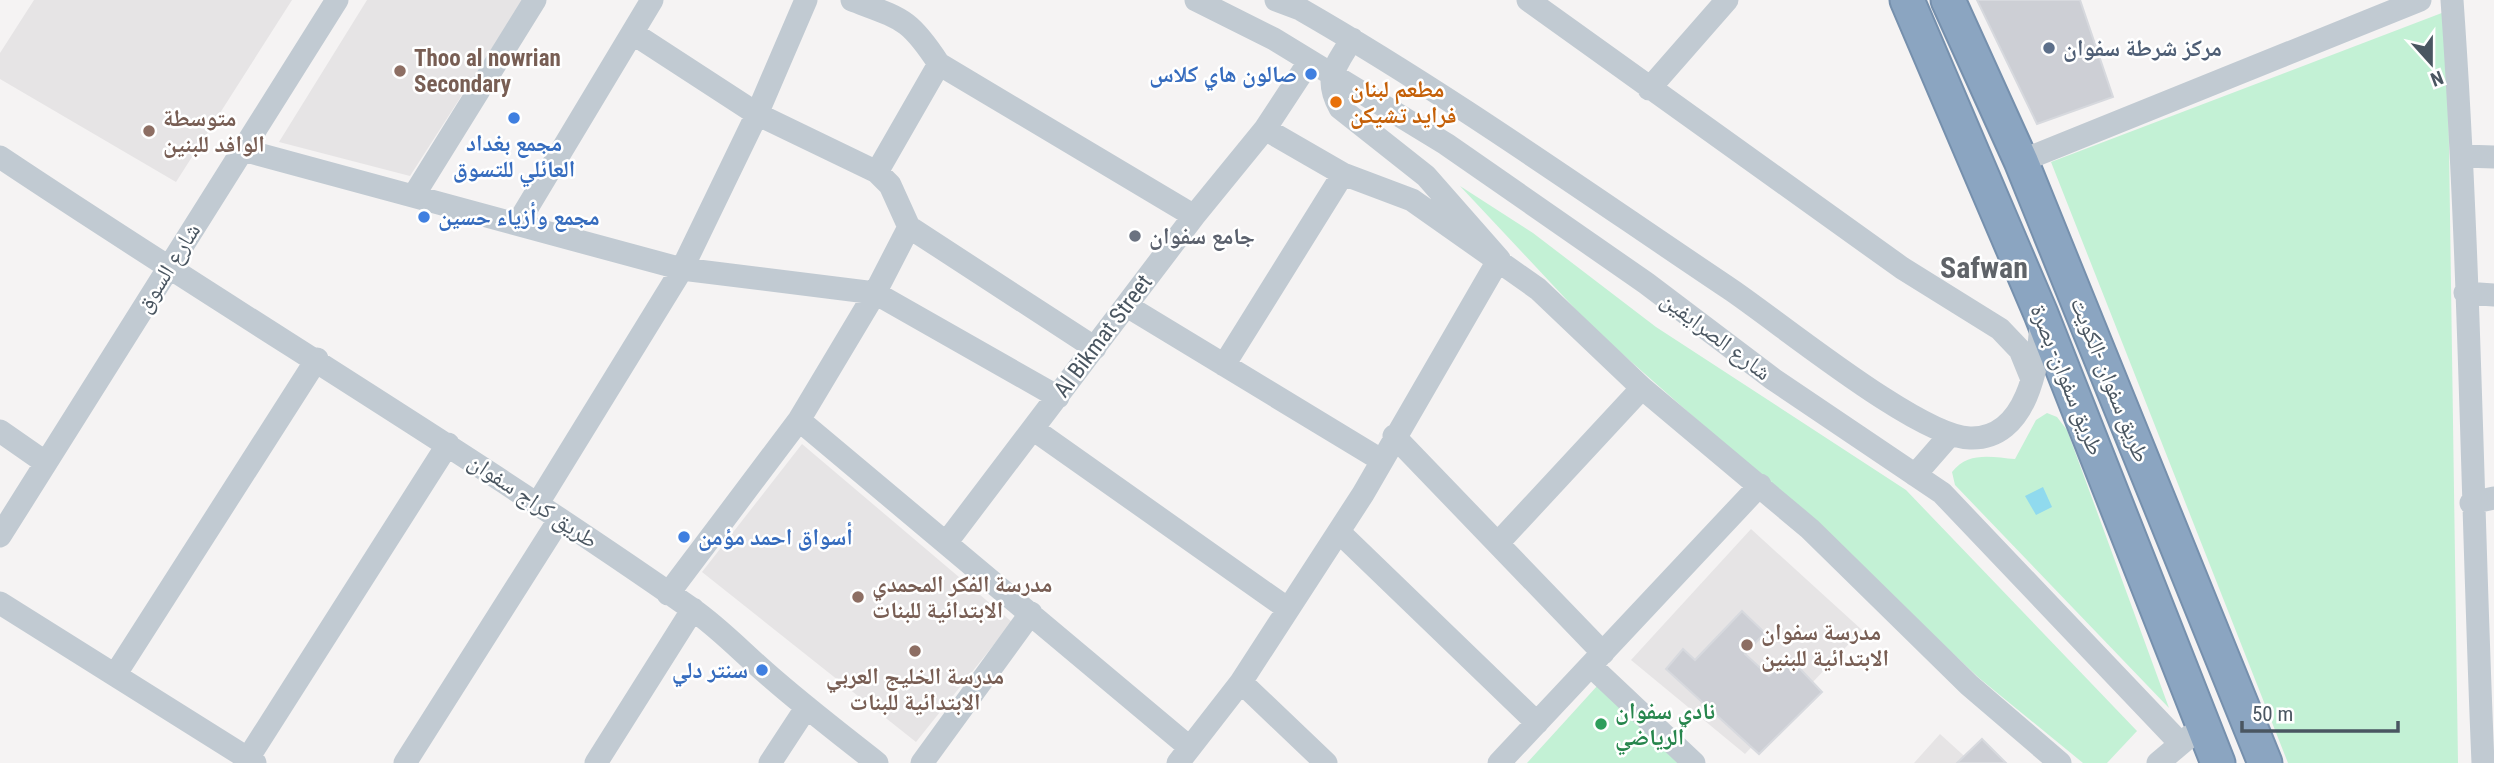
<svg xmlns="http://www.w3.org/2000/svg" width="2494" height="763" font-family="'Roboto Condensed','Noto Naskh Arabic',sans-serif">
<rect width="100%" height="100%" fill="#f5f3f3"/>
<path fill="#e6e4e5" d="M34,0H292L176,182L0,79V53Z
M367,0H523L410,176L279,142Z
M802,444L1012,622L916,742L702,572Z
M1751,529L1862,630L1745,754L1631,660Z
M1940,734L1972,763H1914Z"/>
<path fill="#c3f1d5" d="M2447,11L2458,763H2288L2051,162Z
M1460,186L1533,233L1656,327L1906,490L2137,731L2107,763H2083L1979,678L1815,524L1594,329Z
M2047,413L2057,417L2067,430L2169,708L1955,485L1952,472C1968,451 1992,457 2015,459L2036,420Z
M1598,685L1683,763H1527Z"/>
<path fill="#90daee" d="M2043,487L2052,507L2036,515L2025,496Z"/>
<path fill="#cdcfd5" stroke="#d7d9de" stroke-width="2" d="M1977,0H2080L2113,97L2037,124Z
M1742,611L1765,633L1745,654L1769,676L1788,656L1822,692L1759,754L1666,669L1683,649L1695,660Z
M1982,739L2006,763H1957Z"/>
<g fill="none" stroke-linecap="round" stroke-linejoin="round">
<g stroke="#7690ad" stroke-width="37">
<path id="highway" d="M1907,0L2041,314L2218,763
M1948,0L2021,161L2265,763"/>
</g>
<path stroke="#c1cad2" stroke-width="23" d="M852,0C902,19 909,18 939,64L1194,216
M1196,0L1274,39L1446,144L1646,283L1773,379L1942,493L2180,743
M1276,0L1300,9C1448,94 1588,194 1730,289C1779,322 1919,437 1970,438C2027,440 2039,364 2041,321
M1528,0L1902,268L2000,329L2020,350L2031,377
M2452,0C2470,254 2472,509 2483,763
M634,34L757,114L877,172L890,185L909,227L1095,348
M1649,89L1727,0
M1265,129L1343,174
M243,150L682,269L875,293L1058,397
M2463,156L2494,157
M0,157C229,310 466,451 692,609C718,627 741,651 765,672C801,704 839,733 877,763
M2021,161L2420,0
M877,172L939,64
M414,195L535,0
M518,223L652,0
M2465,293L2494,295
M1127,306L1381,460
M1224,365L1343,174L1412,200L1538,289L1642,388L1810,529L1969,685L2060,763
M799,420L1189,747
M1033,429L1288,609
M0,431L46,463
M1394,436L1603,653
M1915,475L1949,436
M538,503L682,269L757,114L806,0
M2471,503L2494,498
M1339,532L1537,723
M0,536L337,0
M1499,542L1642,388
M946,543L1194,216L1265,129L1309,62
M668,594L799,420L875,293L909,227
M0,603L255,763
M1591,666L1694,763
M115,675L317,359
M1241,682L1326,763
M245,763L448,444
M405,763L559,520
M596,763L693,609
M770,763L806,708
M922,763L1031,613
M1178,763L1241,682L1363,494L1499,259L1426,176L1340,108C1323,77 1336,66 1352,39
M1499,763L1760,485
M2158,763L2190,736"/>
<use href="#highway" stroke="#8ba5c1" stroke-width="33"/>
</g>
<circle fill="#5c6f8a" stroke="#fff" stroke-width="2.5" cx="2049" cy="48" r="7"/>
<g fill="#8d6e63" stroke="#fff" stroke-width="2.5">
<circle cx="400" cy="71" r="7"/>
<circle cx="149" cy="131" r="7"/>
<circle cx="858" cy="597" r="7"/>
<circle cx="1747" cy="645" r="7"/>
<circle cx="915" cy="651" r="7"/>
</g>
<g fill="#3f7fe0" stroke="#fff" stroke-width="2.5">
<circle cx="1311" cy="74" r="7"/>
<circle cx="514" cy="118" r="7"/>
<circle cx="424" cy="217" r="7"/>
<circle cx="684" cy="537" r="7"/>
<circle cx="762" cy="670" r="7"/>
</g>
<circle fill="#e8710a" stroke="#fff" stroke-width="2.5" cx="1336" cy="102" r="7"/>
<circle fill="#6b7280" stroke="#fff" stroke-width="2.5" cx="1135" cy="236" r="7"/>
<circle fill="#2e9e5b" stroke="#fff" stroke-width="2.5" cx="1601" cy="724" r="7"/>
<g text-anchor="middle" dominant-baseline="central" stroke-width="5" stroke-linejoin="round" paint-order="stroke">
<g font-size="23" font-weight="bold" fill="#4e5e75" stroke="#fff" text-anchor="start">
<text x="2063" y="48">مركز شرطة سفوان</text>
</g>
<g font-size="23" font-weight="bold" fill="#785e54" stroke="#fff" text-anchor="start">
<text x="414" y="58">Thoo al nowrian<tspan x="414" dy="26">Secondary</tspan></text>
<text x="163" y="118">متوسطة<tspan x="163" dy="26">الوافد للبنين</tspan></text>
<text x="872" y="584">مدرسة الفكر المحمدي<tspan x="872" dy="26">الابتدائية للبنات</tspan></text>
<text x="1761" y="632">مدرسة سفوان<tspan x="1761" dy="26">الابتدائية للبنين</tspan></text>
<text x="915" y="676" text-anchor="middle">مدرسة الخليج العربي<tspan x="915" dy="26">الابتدائية للبنات</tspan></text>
</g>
<g font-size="23" font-weight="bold" fill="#366cbe" stroke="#fff" text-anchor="end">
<text x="1297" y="74">صالون هاي كلاس</text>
<text x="514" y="143" text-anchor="middle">مجمع بغداد<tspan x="514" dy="26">العائلي للتسوق</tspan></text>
<text x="438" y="217" text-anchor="start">مجمع وأزياء حسين</text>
<text x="698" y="537" text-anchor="start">أسواق احمد مؤمن</text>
<text x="748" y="670">سنتر دلي</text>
</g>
<g font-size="23" font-weight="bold" fill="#c56008" stroke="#fff" text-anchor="start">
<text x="1350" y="89">مطعم لبنان<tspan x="1350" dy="26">فرايد تشيكن</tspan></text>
</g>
<g font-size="23" font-weight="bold" fill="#5b616d" stroke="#fff" text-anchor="start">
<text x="1149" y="236">جامع سفوان</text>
</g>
<g font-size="23" fill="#4a5661" stroke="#fff">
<text transform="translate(168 268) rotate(-58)">شارع السوق</text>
<text transform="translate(1103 336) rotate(-53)">Al Bikmat Street</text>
<text transform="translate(1716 336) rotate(37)">شارع الصرايفين</text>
<text transform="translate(2067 380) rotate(68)">طريق سفوان- بصرة</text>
<text transform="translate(2110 380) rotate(68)">طريق سفوان -الكويت</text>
<text transform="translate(533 501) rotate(34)">طريق كراج سفوان</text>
</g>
<g font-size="23" font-weight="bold" fill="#27864d" stroke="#fff" text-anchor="start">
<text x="1615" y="711">نادي سفوان<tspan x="1615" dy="26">الرياضي</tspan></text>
</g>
<g font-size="30" font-weight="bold" fill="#5f6368" stroke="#fff">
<text x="1984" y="267">Safwan</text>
</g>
</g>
<g transform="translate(2431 63) rotate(159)" stroke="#ffffff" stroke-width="5" paint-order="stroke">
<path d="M0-5L12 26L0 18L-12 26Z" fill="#4a5661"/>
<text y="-10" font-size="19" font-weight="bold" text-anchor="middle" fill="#4a5661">N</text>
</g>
<path d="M2242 721v10h156v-10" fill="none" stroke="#4a5661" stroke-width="3.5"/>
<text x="2252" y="721" font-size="21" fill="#4a5661" stroke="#ffffff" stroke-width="5" paint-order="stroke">50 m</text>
</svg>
